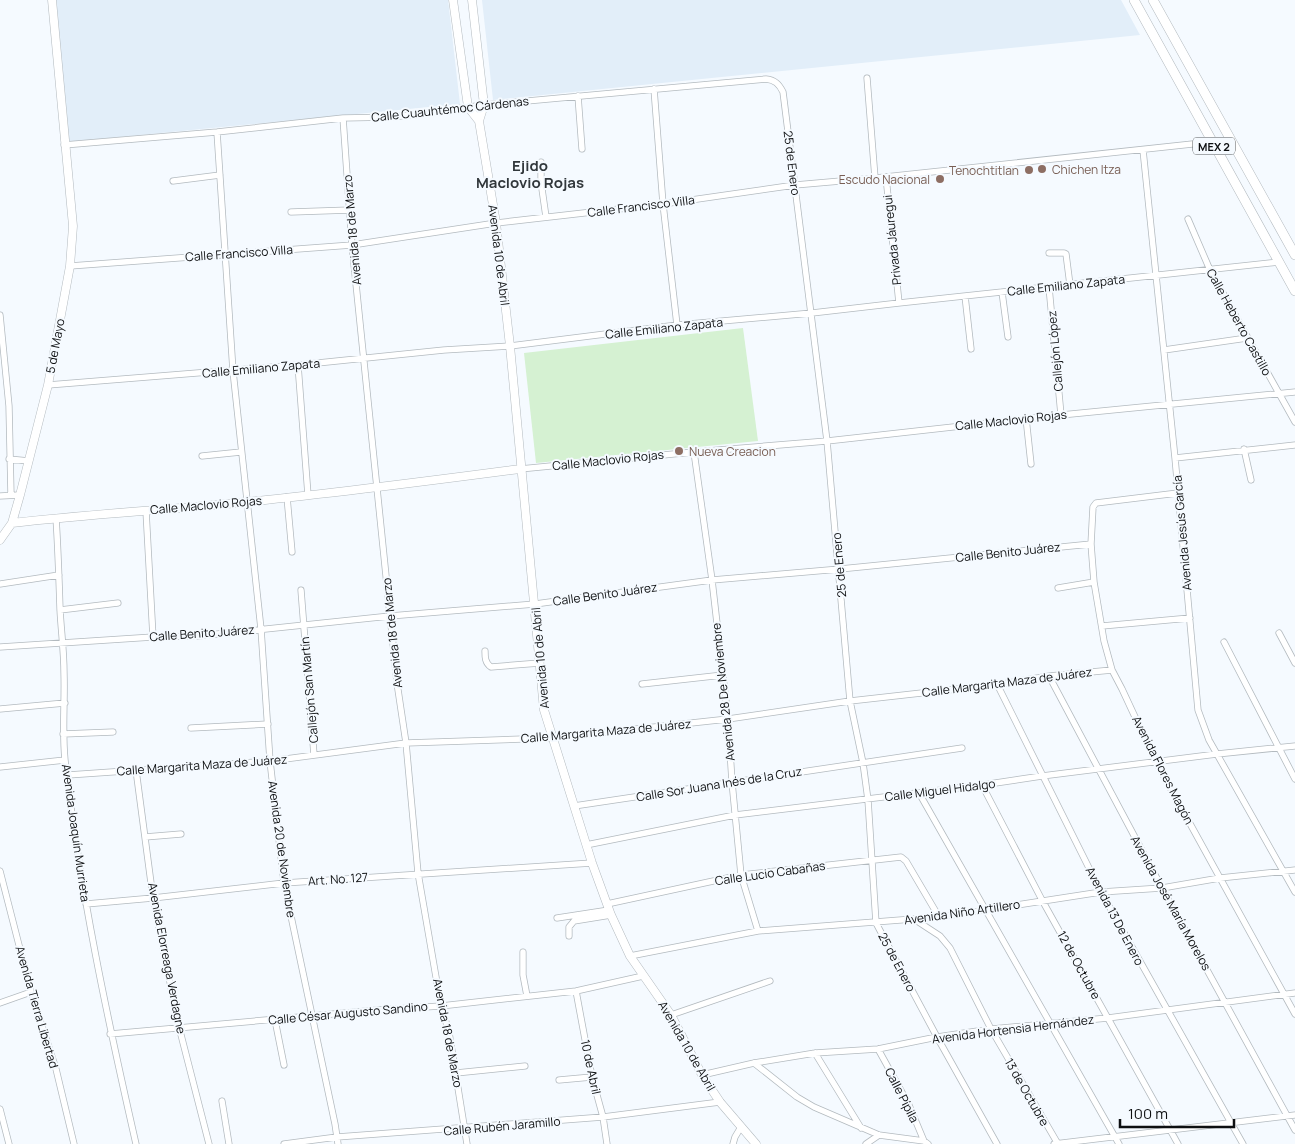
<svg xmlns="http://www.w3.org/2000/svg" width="1295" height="1144" font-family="Manrope,sans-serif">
<rect width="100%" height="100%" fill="#f5faff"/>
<path fill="#e2eef9" d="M56,0H448L460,104L68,142Z
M482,0H1121L1140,35L493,100Z"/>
<path fill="#d5f1d2" d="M743,328L758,441L536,463L524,353Z"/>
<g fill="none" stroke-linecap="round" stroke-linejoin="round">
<g stroke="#b3babf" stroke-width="7">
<path id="minor" d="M867,78L875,178
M654,89L663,204L677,325
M578,96L582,149
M343,118L352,245L397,683L406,743L418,873L441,1006L449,1032L467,1144
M217,132L233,371L261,629L270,761L284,883L335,1124L338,1144
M64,145L217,132L343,118L393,117L484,105L766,79C775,80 779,84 783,92L827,441L850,701L863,763L868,800L876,923L937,1037L997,1144
M1143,150L1175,458L1198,710L1209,740L1295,892
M541,162V182L546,217
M886,177L899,303
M173,181L220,175
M291,212L350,210
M1188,219L1210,270L1295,422
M1049,253H1064L1066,254L1070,285
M70,266L352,245L496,223L663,204L795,185L875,178L1211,142
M1049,287L1061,415
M1002,292L1008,337
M965,296L971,349
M0,315L9,406L11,495
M1164,350L1247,338
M298,365L308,495
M48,385L298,365L444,350L510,346L677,325L812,313L899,303L1279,262
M1026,418L1031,464
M1244,449L1251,480
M694,452L712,580L728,719L732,782L741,875L758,931
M202,456L241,452
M1175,458L1295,445
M9,459L29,461
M520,469L694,452L827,441L1061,415L1295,392
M1178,493L1096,503L1093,507L1091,544L1094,582L1104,641L1112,670L1122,689L1156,762L1295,1014
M0,496L20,495
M287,497L292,552
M146,511L153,637
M56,518C58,548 59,578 60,609C61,630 64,651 64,673C65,702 62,731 65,760C80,890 107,1017 136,1144
M0,584L59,575
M1058,588L1094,582
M301,590L314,755
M60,610L118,603
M1102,626L1190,618
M1279,633L1295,663
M1224,642L1295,779
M0,647L153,637L198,636L390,616L535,604L712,580L840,569L1091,544
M485,651C485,657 485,663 491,667L540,663
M1049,676L1162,888L1295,1130
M642,684L723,675
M997,684L1101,892L1243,1144
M0,709L65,703
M191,728L268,724
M63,734L113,732
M0,767L65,760
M136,770L153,898L179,1027L209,1144
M68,775L270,761L406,743L553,738L728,719L850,701L1002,684L1049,676L1112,670
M982,785L1042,900L1178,1144
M919,793L1119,1144
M574,806L962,748
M145,837L181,834
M586,845L735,815L982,785L1042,776L1217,754L1295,746
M0,871L31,992L56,1069L74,1144
M86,904L153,898L284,883L592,863
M607,904L741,875L901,857L906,861L939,917
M557,918L609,910
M914,919L940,936L950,948L991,1029L1058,1144
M569,936V927L574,921L611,915
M523,952V975L527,996
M630,956L758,931L939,917L1101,892L1162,888L1220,878L1295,870
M576,991L592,1077L603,1117L607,1144
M0,1003L31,992
M671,1015L770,981
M275,1020L284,1065
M110,1034L378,1010L441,1006L576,991L643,976
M878,1049L909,1105L924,1141
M815,1053L861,1128
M754,1063L797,1097L814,1107L879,1135L924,1141L928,1144
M456,1073L525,1066
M702,1075L754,1063L815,1053L878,1049L937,1037L991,1029L1108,1018L1295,993
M559,1080L592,1077
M222,1101L229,1144
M0,1109L9,1144
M284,1144L337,1137L603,1117L720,1102
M733,1144L735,1137L741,1127
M866,1144L879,1135
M1054,1144L1295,1115"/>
</g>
<g stroke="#b3babf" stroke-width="9">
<path id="tertiary" d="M453,0L468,107L479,121
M472,0L484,105L479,121L496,223L510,346L544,710L592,863L611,915L630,956L671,1015L702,1075L720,1102L756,1144
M12,523C89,514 168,510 246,502C337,493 429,481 520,469
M0,540L12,523L20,495L48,385L70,266L73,226L52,0"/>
</g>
<g stroke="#b3babf" stroke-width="10">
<path id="primary" d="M1134,0L1295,291
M1153,0L1295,255"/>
</g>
<use href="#minor" stroke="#fff" stroke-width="5.5"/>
<use href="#tertiary" stroke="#fff" stroke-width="8"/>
<use href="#primary" stroke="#fff" stroke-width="9"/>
</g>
<g fill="#8d6e63" stroke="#f5faff" stroke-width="2">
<circle cx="1042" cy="169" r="5"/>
<circle cx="1029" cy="170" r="5"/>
<circle cx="940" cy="179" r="5"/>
<circle cx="679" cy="451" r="5"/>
</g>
<g text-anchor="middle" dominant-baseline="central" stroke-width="4" stroke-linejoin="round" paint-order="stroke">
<rect fill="#f5faff" stroke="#535658" stroke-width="1" x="1193" y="137.5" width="42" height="17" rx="4"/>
<g font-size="11" font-weight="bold" fill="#0d0f11">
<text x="1214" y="146">MEX 2</text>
</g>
<g font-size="12" fill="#0d0f11" stroke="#f5faff">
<text transform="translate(450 109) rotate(-6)">Calle Cuauhtémoc Cárdenas</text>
<text transform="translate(792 163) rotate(83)">25 de Enero</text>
<text transform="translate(641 206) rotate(-7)">Calle Francisco Villa</text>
<text transform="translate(352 230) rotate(-95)">Avenida 18 de Marzo</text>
<text transform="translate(892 240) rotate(-96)">Privada Jáuregui</text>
<text transform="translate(239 253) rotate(-4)">Calle Francisco Villa</text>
<text transform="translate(499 255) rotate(83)">Avenida 10 de Abril</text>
<text transform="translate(1066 285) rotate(-6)">Calle Emiliano Zapata</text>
<text transform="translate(1239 322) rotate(61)">Calle Heberto Castillo</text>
<text transform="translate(664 328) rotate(-6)">Calle Emiliano Zapata</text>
<text transform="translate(55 346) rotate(-79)">5 de Mayo</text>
<text transform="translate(1055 351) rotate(-95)">Callejón López</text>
<text transform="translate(261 368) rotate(-5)">Calle Emiliano Zapata</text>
<text transform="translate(1011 420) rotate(-6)">Calle Maclovio Rojas</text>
<text transform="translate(608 460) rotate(-6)">Calle Maclovio Rojas</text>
<text transform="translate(206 505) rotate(-5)">Calle Maclovio Rojas</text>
<text transform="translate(1182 533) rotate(-95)">Avenida Jesús García</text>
<text transform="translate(1008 552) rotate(-6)">Calle Benito Juárez</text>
<text transform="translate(839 565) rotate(-95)">25 de Enero</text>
<text transform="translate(605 594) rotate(-8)">Calle Benito Juárez</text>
<text transform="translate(202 633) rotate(-4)">Calle Benito Juárez</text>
<text transform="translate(392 633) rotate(-96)">Avenida 18 de Marzo</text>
<text transform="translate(540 658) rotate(-95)">Avenida 10 de Abril</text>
<text transform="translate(1007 682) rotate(-7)">Calle Margarita Maza de Juárez</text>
<text transform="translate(309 690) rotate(-95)">Callejón San Martín</text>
<text transform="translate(723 692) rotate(-96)">Avenida 28 De Noviembre</text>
<text transform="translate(606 731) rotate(-5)">Calle Margarita Maza de Juárez</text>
<text transform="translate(202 765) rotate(-4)">Calle Margarita Maza de Juárez</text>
<text transform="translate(1163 770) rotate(63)">Avenida Flores Magón</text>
<text transform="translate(719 784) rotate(-9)">Calle Sor Juana Inés de la Cruz</text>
<text transform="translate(940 790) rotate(-7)">Calle Miguel Hidalgo</text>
<text transform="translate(76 833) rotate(82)">Avenida Joaquín Murrieta</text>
<text transform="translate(282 849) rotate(82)">Avenida 20 de Noviembre</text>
<text transform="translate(770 873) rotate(-8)">Calle Lucio Cabañas</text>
<text transform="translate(338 879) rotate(-4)">Art. No. 127</text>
<text transform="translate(1171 903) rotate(61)">Avenida José María Morelos</text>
<text transform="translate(962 912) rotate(-8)">Avenida Niño Artillero</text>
<text transform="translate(1115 916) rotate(62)">Avenida 13 De Enero</text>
<text transform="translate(167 958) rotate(79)">Avenida Elorreaga Verdagne</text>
<text transform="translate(897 962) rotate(62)">25 de Enero</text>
<text transform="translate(1079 965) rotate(61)">12 de Octubre</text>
<text transform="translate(37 1007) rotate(74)">Avenida Tierra Libertad</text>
<text transform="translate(348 1013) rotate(-5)">Calle César Augusto Sandino</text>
<text transform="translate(1013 1029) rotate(-7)">Avenida Hortensia Hernández</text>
<text transform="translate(448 1033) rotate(79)">Avenida 18 de Marzo</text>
<text transform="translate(687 1046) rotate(60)">Avenida 10 de Abril</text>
<text transform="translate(591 1067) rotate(78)">10 de Abril</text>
<text transform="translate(1027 1092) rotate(60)">13 de Octubre</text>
<text transform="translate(902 1095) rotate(63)">Calle Pípila</text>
<text transform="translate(502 1126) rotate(-5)">Calle Rubén Jaramillo</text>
</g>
<g font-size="12" fill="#785e54" stroke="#f5faff" text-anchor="start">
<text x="1052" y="169">Chichen Itza</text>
<text x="1019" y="170" text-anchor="end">Tenochtitlan</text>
<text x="930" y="179" text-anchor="end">Escudo Nacional</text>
<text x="689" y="451">Nueva Creacion</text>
</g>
<g font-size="15" font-weight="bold" fill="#31373b" stroke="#f5faff">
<text x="530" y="165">Ejido<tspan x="530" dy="17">Maclovio Rojas</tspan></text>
</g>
</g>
<path d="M1120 1119v8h114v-8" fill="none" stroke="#0d0f11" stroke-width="2.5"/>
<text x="1128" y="1119" font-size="15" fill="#0d0f11" stroke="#f5faff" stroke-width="4" paint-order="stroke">100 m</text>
</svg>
